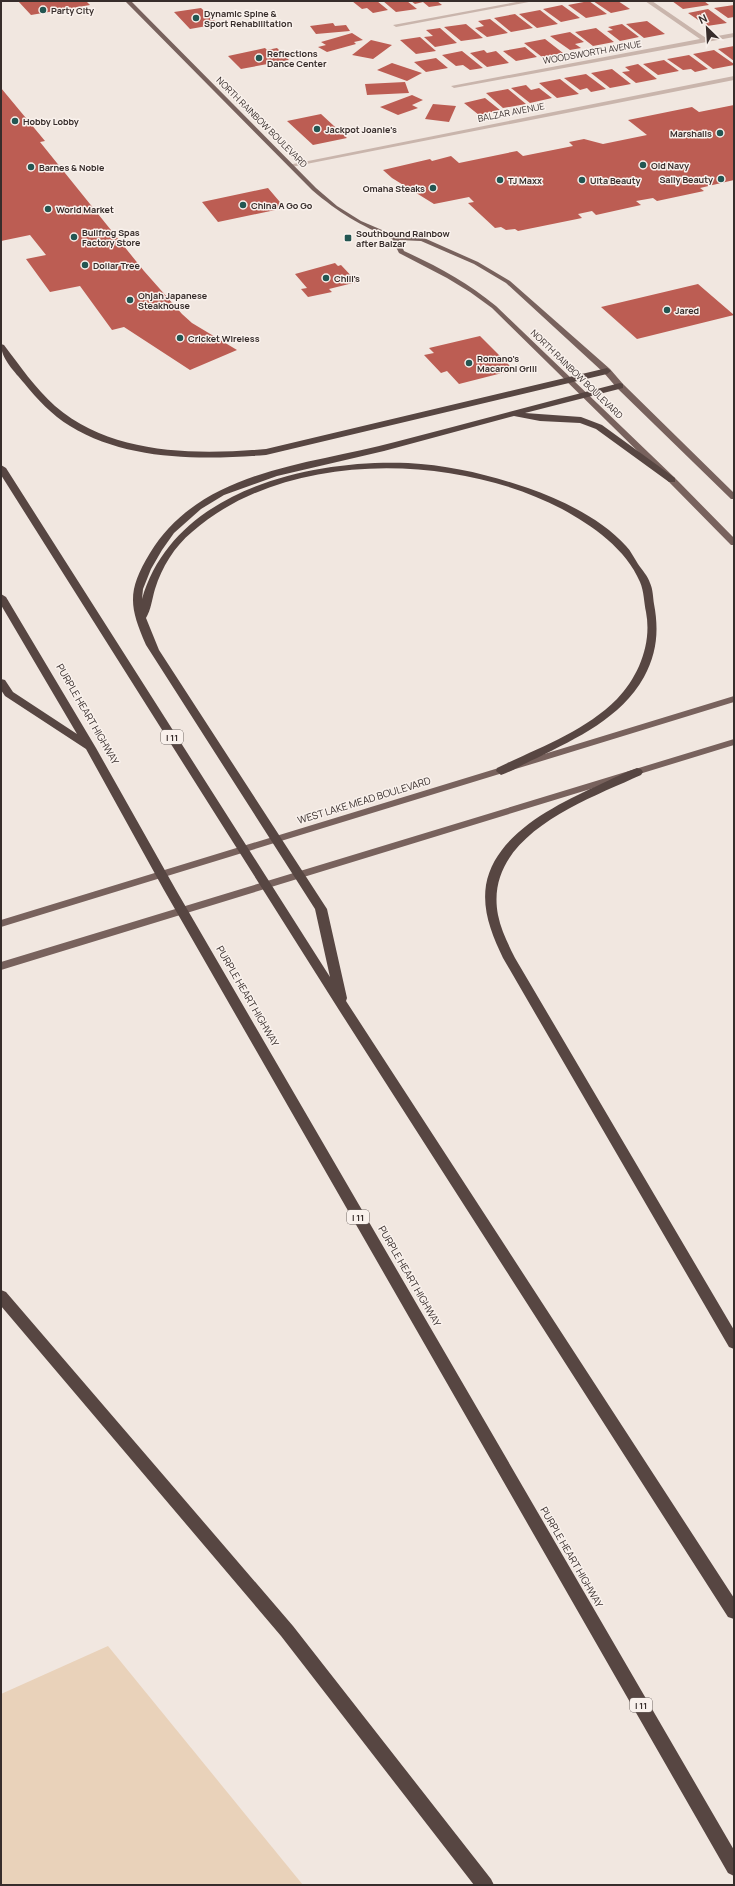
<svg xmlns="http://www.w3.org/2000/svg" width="735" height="1886" font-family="Manrope,sans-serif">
<rect width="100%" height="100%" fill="#f1e7e0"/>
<path fill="#e9d2ba" d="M108,1646L303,1885H1V1694Z"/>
<path fill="#bc5d53" d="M18,1H86L90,5L31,15Z
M352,1H377L388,10L373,13L367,8L362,9Z
M383,1H407L417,9L396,12Z
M411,1H437L442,5L429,7L423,2L415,4Z
M589,1L607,14L586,18L568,5Z
M593,1H618L630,9L611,13Z
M672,1H704L709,5L683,9Z
M562,5L580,18L561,22L543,9Z
M734,5V17L728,18L714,8Z
M201,8L218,24L190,29L174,12Z
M708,9L727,23L707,26L688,13Z
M540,10L558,24L537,28L519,14Z
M515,14L533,28L511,32L494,18Z
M490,19L508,33L487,37L475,28L484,26L478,21Z
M647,21L665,34L644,38L626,24Z
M333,23L335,26L346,25L350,31L316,34L310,26Z
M466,24L483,38L461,41L444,27Z
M622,24L639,37L620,41L607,31L613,30L608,27Z
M440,28L457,43L435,47L424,37L433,36L426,30Z
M596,28L614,42L593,46L575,32Z
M570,32L584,42L575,44L581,48L570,50L550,36Z
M352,33L363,40L354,42L356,44L327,52L318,47L326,45L321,42Z
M420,37L436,51L416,54L400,40Z
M545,39L563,53L542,57L524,43Z
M371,40L392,45L373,59L352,55Z
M734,46V61L718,49Z
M525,47L537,57L516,61L503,51Z
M265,48L267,50L277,48L289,60L241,69L228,56Z
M484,50L487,53L496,51L509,63L487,67L470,53Z
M714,50L734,64V65L713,69L693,54Z
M462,51L483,68L470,70L463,65L456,66L442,55Z
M689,55L708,69L695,72L691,69L683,70L667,59Z
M436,58L448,68L426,72L414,62Z
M664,60L679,71L658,75L643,64Z
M392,63L422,73L407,81L377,70Z
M638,64L657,79L636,83L622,72L630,71L625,67Z
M612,69L631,84L610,88L591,73Z
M586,74L606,89L591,92L587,88L580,90L564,78Z
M560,79L579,94L557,98L539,83Z
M405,82L409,93L367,95L365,84Z
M526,85L531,90L539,88L552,98L530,103L511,88Z
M1,88L45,141L40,142L144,271L182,314L192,323L237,350L190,370L124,327L112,330L80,286L50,292L26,259L46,255L30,235L1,241Z
M508,89L526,104L503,108L486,93Z
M412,95L423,100L412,105L418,108L398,115L380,107Z
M485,98L500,110L479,115L464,103Z
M433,104L456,106L449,122L425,119Z
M734,105V180L700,188L704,191L657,201L653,198L636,201L641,205L596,215L592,211L578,214L582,218L518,231L515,229L506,230L501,227L495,228L468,203L474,202L469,197L434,204L392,178L383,170L430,159L432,161L451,156L459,163L517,151L523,156L573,146L569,142L584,139L603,144L647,135L628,120L692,107L699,112Z
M321,114L347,138L313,145L287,121Z
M268,188L285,208L218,222L202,202Z
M335,263L338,266L341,265L357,282L329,289L332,292L308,297L301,289L307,288L295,274Z
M698,284L734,315L637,339L601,307Z
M480,336L514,370L459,384L447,371L441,373L424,355L434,353L429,348Z"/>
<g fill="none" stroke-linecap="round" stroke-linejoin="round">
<path fill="#c9b5ac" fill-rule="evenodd" d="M522,1H534L396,27L393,25Z
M645,1H652L706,38L734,33V37L454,88L451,86L700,39Z
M734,76V80L291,167L288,165Z"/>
<path fill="#78625d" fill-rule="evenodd" d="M125,1H131L316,188L337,206L361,221L396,236L424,238L478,262L510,281L610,369L623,384L734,493V499H731L617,388L604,373L506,283L474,264L421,241L399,240L404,251C437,266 468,283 496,306L675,478L734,538V545H731L669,482L492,308L470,292L447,278L399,253L392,239C360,225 339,213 312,190Z
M734,696V702L1,927V920Z
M734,739V745L1,970V962Z"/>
<path fill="#574642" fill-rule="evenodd" d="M1,344L4,345C20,366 35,388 55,406C112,455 195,455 266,449L607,368L611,371L607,374L266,455C202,460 127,461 70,426C52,415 37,399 24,383C15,372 1,359 1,344Z
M620,383L623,384V388L525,413L581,417L602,425L675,478V482H669L596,429L580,423L540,421L514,416L384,451L277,476L224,495L201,509L174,533L162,550L151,569L143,589L142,599C173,491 308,459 408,463C449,465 490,475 528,488C562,500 602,519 626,546C631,551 634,558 638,564C642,570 648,576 650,583C653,589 653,598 654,604C659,630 657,653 644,677C621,718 577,738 537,758C525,763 513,771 501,775L496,771L497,768C538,748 584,732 617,699C639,676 652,643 646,612C644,603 644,591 640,582C626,549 593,526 562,509C456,453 286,449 192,532C174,547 162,567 155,589C152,599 151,610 146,618L159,650L327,909L347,998L346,1001L734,1598V1619L728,1617L339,1010L1,475V465L6,468L330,977L315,909L146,645C129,606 127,591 150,553C201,469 310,465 395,442C470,423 545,402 620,383Z
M1,594L6,597L96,748L176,890L734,1850V1876L728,1873L164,890L86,749L5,696L1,690V679L5,680L13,692L77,734L1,605Z
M637,768L641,769L643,772L641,775C584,801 483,836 498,915C501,930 508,944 515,958L734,1330V1349L729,1347L503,958C492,935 482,911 486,885C495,833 558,804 601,784C612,779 625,772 637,768Z
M1,1290L6,1292L293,1626L491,1879L494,1885H474L281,1636L1,1306Z"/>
</g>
<g fill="#235652" stroke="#f9f1ec" stroke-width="1.5">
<circle cx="43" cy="10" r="4"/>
<circle cx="196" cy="18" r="4"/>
<circle cx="259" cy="58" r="4"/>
<circle cx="15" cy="121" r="4"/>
<circle cx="317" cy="129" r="4"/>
<circle cx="720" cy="133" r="4"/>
<circle cx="643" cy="165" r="4"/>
<circle cx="31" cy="167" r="4"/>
<circle cx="721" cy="179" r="4"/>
<circle cx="500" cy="180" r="4"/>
<circle cx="582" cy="180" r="4"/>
<circle cx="433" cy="188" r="4"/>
<circle cx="243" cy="205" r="4"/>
<circle cx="48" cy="209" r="4"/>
<circle cx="74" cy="237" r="4"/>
<rect x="344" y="234" width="8" height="8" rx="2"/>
<circle cx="85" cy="265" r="4"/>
<circle cx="326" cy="278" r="4"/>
<circle cx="130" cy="300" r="4"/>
<circle cx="667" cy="310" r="4"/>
<circle cx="180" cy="338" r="4"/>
<circle cx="469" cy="363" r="4"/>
</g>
<g text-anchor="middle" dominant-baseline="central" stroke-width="3" stroke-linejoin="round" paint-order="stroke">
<g font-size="9" font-weight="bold" fill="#372d2b" stroke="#f9f1ec" text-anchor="start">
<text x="51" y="10">Party City</text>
<text x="204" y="13">Dynamic Spine &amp;<tspan x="204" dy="10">Sport Rehabilitation</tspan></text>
<text x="267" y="53">Reflections<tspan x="267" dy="10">Dance Center</tspan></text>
<text x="23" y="121">Hobby Lobby</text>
<text x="325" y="129">Jackpot Joanie's</text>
<text x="712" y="133" text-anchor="end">Marshalls</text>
<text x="651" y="165">Old Navy</text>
<text x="39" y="167">Barnes &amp; Noble</text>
<text x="713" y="179" text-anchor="end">Sally Beauty</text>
<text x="508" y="180">TJ Maxx</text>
<text x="590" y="180">Ulta Beauty</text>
<text x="425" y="188" text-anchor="end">Omaha Steaks</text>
<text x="251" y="205">China A Go Go</text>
<text x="56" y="209">World Market</text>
<text x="82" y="232">Bullfrog Spas<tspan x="82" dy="10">Factory Store</tspan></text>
<text x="356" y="233">Southbound Rainbow<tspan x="356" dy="10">after Balzar</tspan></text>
<text x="93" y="265">Dollar Tree</text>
<text x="334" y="278">Chili's</text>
<text x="138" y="295">Ohjah Japanese<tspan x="138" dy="10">Steakhouse</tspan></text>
<text x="675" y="310">Jared</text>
<text x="188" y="338">Cricket Wireless</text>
<text x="477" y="358">Romano's<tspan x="477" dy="10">Macaroni Grill</tspan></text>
</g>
<g font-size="9" fill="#372d2b" stroke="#f9f1ec">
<text transform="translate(592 52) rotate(-10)">WOODSWORTH AVENUE</text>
<text transform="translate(511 112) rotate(-11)">BALZAR AVENUE</text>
<text transform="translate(262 122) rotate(45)">NORTH RAINBOW BOULEVARD</text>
<text transform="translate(577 374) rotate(44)">NORTH RAINBOW BOULEVARD</text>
</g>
<g fill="#f9f1ec" stroke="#716865" stroke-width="1">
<rect x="161" y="730" width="22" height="14" rx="3"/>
<rect x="347" y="1210" width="22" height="14" rx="3"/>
<rect x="630" y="1698" width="22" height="14" rx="3"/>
</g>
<g font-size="9" font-weight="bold" fill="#372d2b">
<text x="172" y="737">I 11</text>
<text x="358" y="1217">I 11</text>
<text x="641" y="1705">I 11</text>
</g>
<g font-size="10" fill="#372d2b" stroke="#f9f1ec">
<text transform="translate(88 714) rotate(60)">PURPLE HEART HIGHWAY</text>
<text transform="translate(364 800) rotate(-17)">WEST LAKE MEAD BOULEVARD</text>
<text transform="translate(248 996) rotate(60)">PURPLE HEART HIGHWAY</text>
<text transform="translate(410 1276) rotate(60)">PURPLE HEART HIGHWAY</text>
<text transform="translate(572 1557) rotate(60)">PURPLE HEART HIGHWAY</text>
</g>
</g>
<rect width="735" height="1886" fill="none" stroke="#372d2b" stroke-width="4"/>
<g transform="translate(707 28) rotate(335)" stroke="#f9f1ec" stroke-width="3" paint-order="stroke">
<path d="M0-3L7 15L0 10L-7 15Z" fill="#372d2b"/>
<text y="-6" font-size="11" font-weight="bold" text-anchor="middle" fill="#372d2b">N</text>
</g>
</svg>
